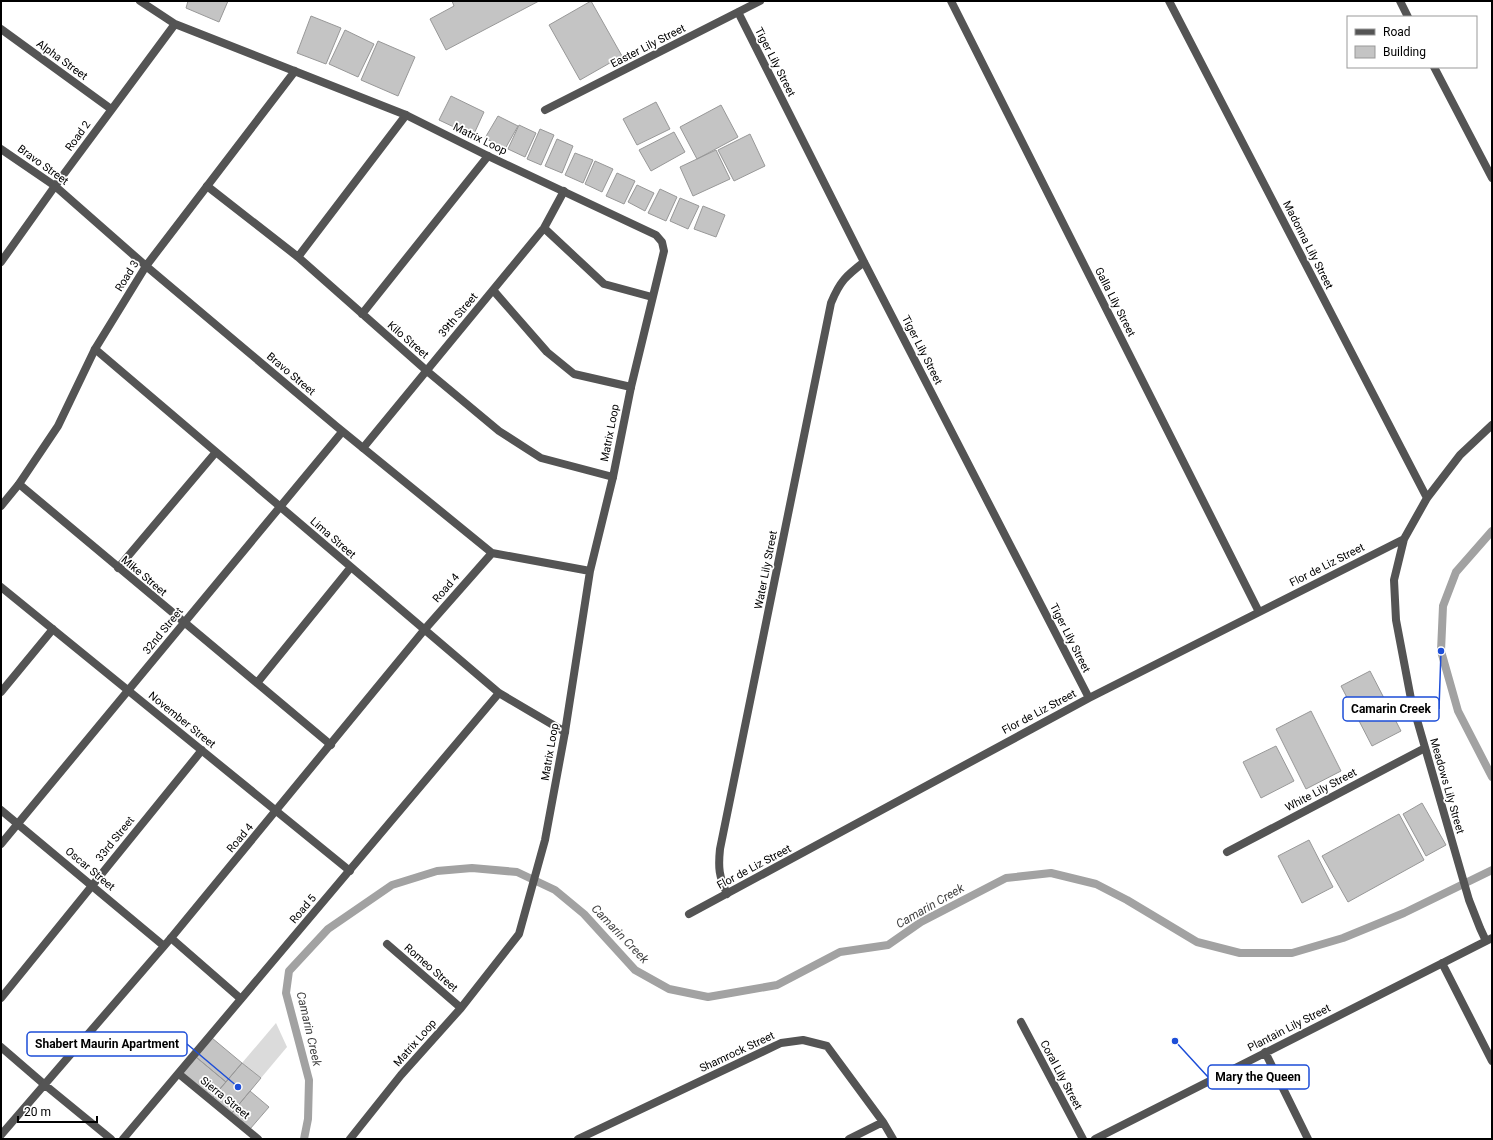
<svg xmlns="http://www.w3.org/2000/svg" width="1493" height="1140" font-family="Roboto,sans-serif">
<rect width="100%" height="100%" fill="#fff"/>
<path fill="#dbdbdb" d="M276,1023L287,1047L261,1078L242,1063Z"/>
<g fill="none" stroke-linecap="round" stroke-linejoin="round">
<path stroke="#a2a2a2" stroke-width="8" d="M1492,531L1456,572L1443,606L1441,651L1458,711L1492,777
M304,1139L308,1119L309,1080L286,993L289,971L328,929L392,885L437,871L472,868L517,872L555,890L584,914L635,970L669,989L708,997L777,985L840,952L888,945L921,922L1006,878L1051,873L1096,884L1127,900L1197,942L1240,953H1292L1343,938L1404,913L1492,870"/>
</g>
<path fill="#c4c4c4" stroke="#989898" d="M188,1H228L219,22L186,8Z
M452,1H539L446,50L430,19L454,6Z
M591,1L622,56L580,80L549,25Z
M311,16L341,28L326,64L297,53Z
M345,30L374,44L358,77L329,64Z
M378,41L415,57L398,96L361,80Z
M451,96L484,112L473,136L439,120Z
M656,102L670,129L637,145L623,119Z
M721,105L738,137L697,159L680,127Z
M498,116L518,126L505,149L485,138Z
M519,125L536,133L525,157L508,149Z
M540,129L554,135L541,165L527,159Z
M674,132L685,152L651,171L639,150Z
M750,134L765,166L734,181L718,150Z
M557,139L573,146L562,173L545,166Z
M716,150L730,179L693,196L680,167Z
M575,153L593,160L583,183L565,175Z
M595,161L613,169L602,192L585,184Z
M617,173L635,181L624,204L606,196Z
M637,185L654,193L645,211L628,202Z
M660,189L677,197L666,221L648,213Z
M680,198L699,206L688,229L670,221Z
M703,206L725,215L716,237L694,229Z
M1370,671L1401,731L1372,746L1341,686Z
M1311,711L1341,771L1306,789L1276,729Z
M1276,746L1294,781L1261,798L1243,762Z
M1422,803L1446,845L1426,856L1403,814Z
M1399,814L1424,860L1348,902L1322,856Z
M1309,840L1333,887L1302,903L1278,856Z
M212,1038L242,1063L226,1082L196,1057Z
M196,1057L226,1082L212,1098L182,1073Z
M242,1063L261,1078L231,1114L212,1098Z
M250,1091L269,1107L250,1129L231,1114Z"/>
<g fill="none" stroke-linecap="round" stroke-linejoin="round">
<path stroke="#545454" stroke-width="8" d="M1,29L111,109
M207,186L298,257L427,371L499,431L541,458L613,477
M544,228L604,284L652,297
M298,257L406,115
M493,290L547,352L574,374L631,387
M362,314L488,156
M95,349L499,693L565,732
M363,448L544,228L564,191
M19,484L331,745
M118,568L216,452
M1,587L350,871
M257,683L351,567
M1,692L53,629
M1,844L342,432
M171,938L241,999
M1,998L202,750
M1,1047L45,1085
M179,1074L258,1139
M123,1139L499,693"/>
<path stroke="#545454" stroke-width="8" d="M140,1L175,24L406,115L488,156L656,235L662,242L664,251L631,387L613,477L590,571L565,732L545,840L519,934L461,1008L401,1075L350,1139
M951,1L1259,612
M1169,1L1427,498
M1400,1L1408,17
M738,12L864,262L1089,698
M1434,67L1492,178
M545,110L760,1
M1,149L55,186L146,266L336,426L492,553L590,571
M1,262L55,186L175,24
M1,506L19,484L58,426L95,349L146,266L295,71
M1,810L164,946
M1227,852L1425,748
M727,894C719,876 718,868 720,849L831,303C840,281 846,276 864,262
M689,914L1089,698L1404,539
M1486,941L1480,928L1469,900L1411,699L1396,620L1394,580L1404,539L1427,498L1460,455L1492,425
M387,944L461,1008
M1442,963L1492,1061
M1021,1022L1083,1139
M1265,1052L1308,1139
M45,1085L111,1139
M1,1135L171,938L425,629L492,553
M578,1139L781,1043L803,1040L827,1046L883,1122L893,1139
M849,1139L883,1122
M1095,1139L1492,938"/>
</g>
<g text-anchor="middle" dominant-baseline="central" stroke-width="3.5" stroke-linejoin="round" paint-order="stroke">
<g font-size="11" fill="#000" stroke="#fff">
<text transform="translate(648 46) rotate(-27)">Easter Lily Street</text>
<text transform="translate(62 60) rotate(36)">Alpha Street</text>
<text transform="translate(775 62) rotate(63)">Tiger Lily Street</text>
<text transform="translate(78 136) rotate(-54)">Road 2</text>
<text transform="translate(480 139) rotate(26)">Matrix Loop</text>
<text transform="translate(43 165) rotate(36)">Bravo Street</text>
<text transform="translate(1308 245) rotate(63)">Madonna Lily Street</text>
<text transform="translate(127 276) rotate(-58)">Road 3</text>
<text transform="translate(1115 302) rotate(63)">Galla Lily Street</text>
<text transform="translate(458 315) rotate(-50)">39th Street</text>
<text transform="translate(408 340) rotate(41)">Kilo Street</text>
<text transform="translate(922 350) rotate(63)">Tiger Lily Street</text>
<text transform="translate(291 374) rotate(40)">Bravo Street</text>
<text transform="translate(610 433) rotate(-79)">Matrix Loop</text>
<text transform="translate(333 538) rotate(41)">Lima Street</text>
<text transform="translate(1327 565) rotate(-27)">Flor de Liz Street</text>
<text transform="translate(766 570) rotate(-79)">Water Lily Street</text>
<text transform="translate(144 576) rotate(40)">Mike Street</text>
<text transform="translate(446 588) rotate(-49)">Road 4</text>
<text transform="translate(163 631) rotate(-51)">32nd Street</text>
<text transform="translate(1070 638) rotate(63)">Tiger Lily Street</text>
<text transform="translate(1039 712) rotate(-28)">Flor de Liz Street</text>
<text transform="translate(182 720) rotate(39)">November Street</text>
<text transform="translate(550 752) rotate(-80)">Matrix Loop</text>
<text transform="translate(1447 786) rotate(74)">Meadows Lily Street</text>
<text transform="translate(1321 790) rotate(-28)">White Lily Street</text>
<text transform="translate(240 838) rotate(-50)">Road 4</text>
<text transform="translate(115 839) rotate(-51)">33rd Street</text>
<text transform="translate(754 867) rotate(-28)">Flor de Liz Street</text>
<text transform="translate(90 869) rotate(40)">Oscar Street</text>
<text transform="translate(303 909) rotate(-50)">Road 5</text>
<text transform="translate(431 968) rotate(41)">Romeo Street</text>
<text transform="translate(1289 1028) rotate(-27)">Plantain Lily Street</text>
<text transform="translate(415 1043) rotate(-49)">Matrix Loop</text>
<text transform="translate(737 1052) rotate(-25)">Shamrock Street</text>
<text transform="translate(1061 1075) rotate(62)">Coral Lily Street</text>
<text transform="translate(225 1098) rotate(39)">Sierra Street</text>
</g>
<g font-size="12" font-style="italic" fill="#434343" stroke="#fff">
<text transform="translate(930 906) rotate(-30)">Camarin Creek</text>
<text transform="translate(620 934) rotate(46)">Camarin Creek</text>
<text transform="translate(309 1029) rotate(77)">Camarin Creek</text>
</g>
</g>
<path fill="none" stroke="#1d4ed8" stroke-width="1.5" d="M1441 651L1439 709M238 1087L187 1044M1175 1041L1208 1077"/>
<g fill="#1d4ed8" stroke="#fff" stroke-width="1.5">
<circle cx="1441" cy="651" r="4"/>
<circle cx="238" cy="1087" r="4"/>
<circle cx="1175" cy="1041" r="4"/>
</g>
<g fill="#fff" stroke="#1d4ed8" stroke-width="1.5">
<rect x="1343" y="697" width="96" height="24" rx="4"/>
<rect x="27" y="1032" width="160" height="24" rx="4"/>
<rect x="1208" y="1065" width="101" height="24" rx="4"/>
</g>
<g font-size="12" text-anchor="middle" font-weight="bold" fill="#000">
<text x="1391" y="713">Camarin Creek</text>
<text x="107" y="1048">Shabert Maurin Apartment</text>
<text x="1258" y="1081">Mary the Queen</text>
</g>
<rect width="1493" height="1140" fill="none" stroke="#000000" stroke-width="4"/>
<rect x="1347" y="16" width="130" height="52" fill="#ffffff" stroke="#999999"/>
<rect x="1355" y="29" width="20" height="6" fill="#545454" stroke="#999999"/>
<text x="1383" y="36" font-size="12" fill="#000000">Road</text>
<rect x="1355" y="46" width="20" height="12" fill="#c4c4c4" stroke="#999999"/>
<text x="1383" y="56" font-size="12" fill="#000000">Building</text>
<path d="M18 1116v6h79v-6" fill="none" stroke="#000000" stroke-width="2"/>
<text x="24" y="1116" font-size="12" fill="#000000" stroke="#ffffff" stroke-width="3" paint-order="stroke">20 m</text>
</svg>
